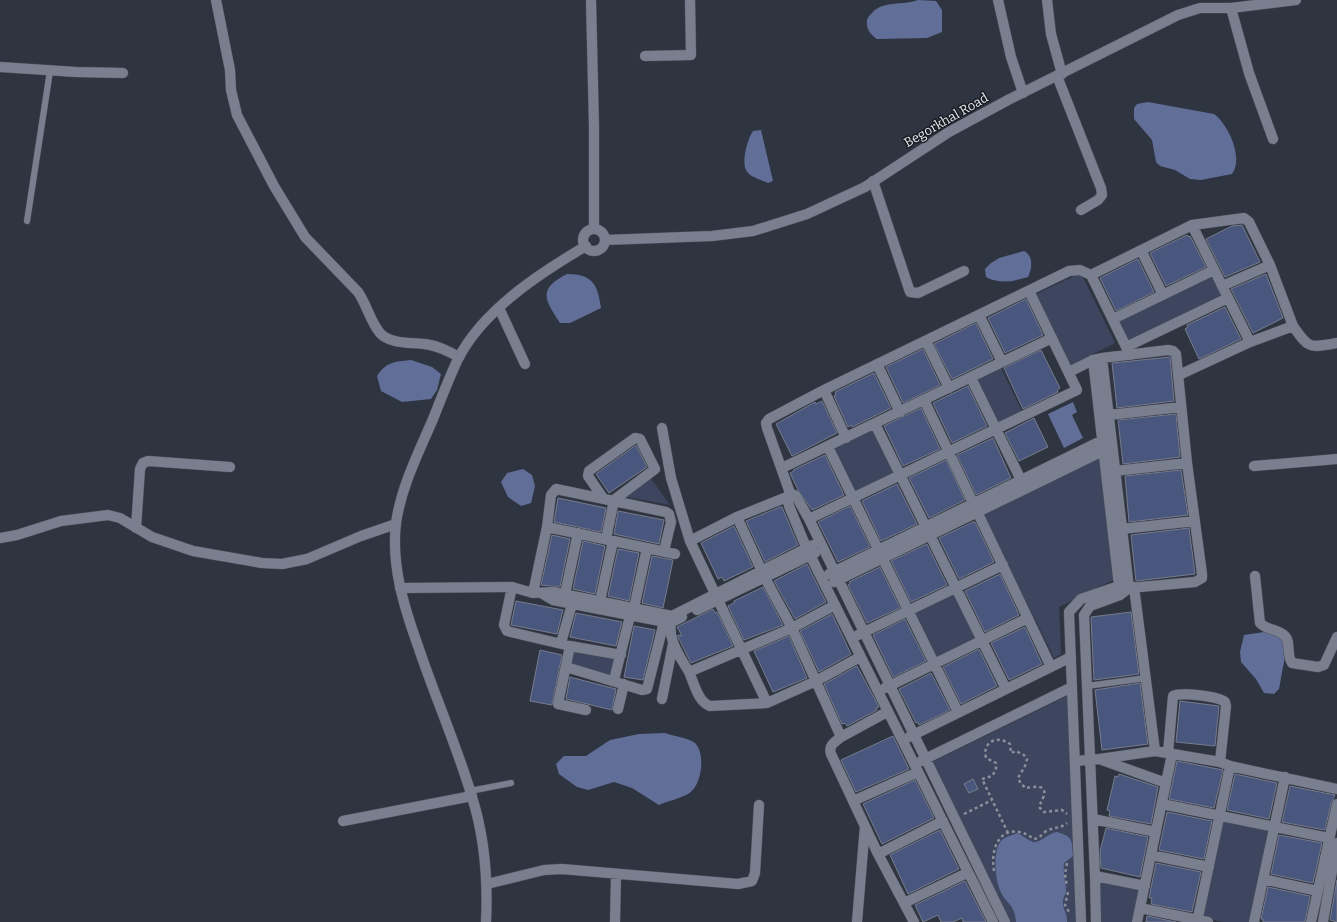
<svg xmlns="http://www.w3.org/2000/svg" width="1337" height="922" font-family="Bitter,serif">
<rect width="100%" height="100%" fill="#2f3441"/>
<path fill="#3e465f" d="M1081,273L1115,343L1071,365L1036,294Z
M1213,273L1225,297L1128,344L1116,320Z
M1000,366L1023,413L996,426L973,379Z
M874,427L897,474L854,495L831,448Z
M1101,456L1113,580L1059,607L1061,654L1054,658L983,514Z
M649,476L670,505L621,496Z
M955,592L979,639L936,660L913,613Z
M573,643L623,654L618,677L568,666Z
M1069,695L1076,922H1010L932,762Z
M1221,819L1272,829L1252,922H1222L1200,917Z
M1098,880L1142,889L1135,922H1100Z"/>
<path fill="#616e98" d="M918,0L936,1L942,10V32L927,38L877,39C871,35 867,30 867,24C866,19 869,16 872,13C883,0 902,6 918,0Z
M1148,102L1214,114C1228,124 1244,158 1232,174L1201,180L1190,179L1175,170L1160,166L1156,162L1152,140L1134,119V108L1137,104Z
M761,130L773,181L768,183C762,180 753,178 748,173C740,166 747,139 753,131Z
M1024,251C1034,256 1032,269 1028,277C1013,281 1001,285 986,277L985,269L991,263L999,258Z
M567,274C593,274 598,285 601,308L570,323H560C545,300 537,289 567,274Z
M411,360L432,367L441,374L437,390L431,399L402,402L381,391L377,376C387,361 395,362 411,360Z
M1073,402L1077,412L1072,415L1083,438L1064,448L1048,414Z
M523,469L532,475L535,486L531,503L521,506L508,497L501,482L507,473Z
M1264,632L1281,636L1286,651L1279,689L1274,694L1264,693L1256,679L1241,662L1240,652L1244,635Z
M665,733C673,736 689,738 695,743C706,754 702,786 688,794C679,799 668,801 659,805L632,788L614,782L588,790L577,787L559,774L556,764L564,756H586L610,740L639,734Z
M1057,832C1073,837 1072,840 1073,856L1064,863C1063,873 1065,880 1066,889C1067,893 1063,897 1063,901C1062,909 1068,914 1067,922H1016C1015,903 1005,904 1000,890C995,879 992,847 1003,839C1007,836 1013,835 1018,833C1023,836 1028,840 1033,842C1039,844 1048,833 1057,832Z"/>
<path fill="#49567d" stroke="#777c8c" d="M1242,225L1260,262L1225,277L1206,239L1232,226Z
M1187,235L1189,237L1190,236L1206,267L1166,286L1150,253Z
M1138,259L1154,292L1116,311L1100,278Z
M1266,274L1283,318L1253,333L1231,289Z
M1026,299L1043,335L1005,353L988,318Z
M1225,307L1241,339L1199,359L1185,329L1188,327L1187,325Z
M976,323L993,359L952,379L934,344Z
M923,349L940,385L903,403L886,367Z
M1041,350L1060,388L1057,390L1058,392L1023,409L1004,368Z
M1170,357L1174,401L1117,408L1112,363Z
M874,373L891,408L852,427L851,425L848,427L834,396L836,395L835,392Z
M968,386L987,426L952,443L933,403Z
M822,401L837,433L792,456L776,424L815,402L816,404Z
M921,408L940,449L903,466L884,426Z
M1176,414L1180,457L1123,464L1118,420Z
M1034,418L1048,447L1019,461L1005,433Z
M993,438L1011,478L976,495L957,455Z
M636,445L647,467L609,493L596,474Z
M825,455L844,495L812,510L798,490L790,473L794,471L793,470Z
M946,460L965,500L929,518L909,478Z
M1181,470L1188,515L1129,522L1125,476Z
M897,484L917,524L881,541L862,501Z
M558,498L606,508L601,532L554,522Z
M850,506L870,547L838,562L818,522Z
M780,507H782L798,545L765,562L746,521Z
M618,511L664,520L659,544L614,534Z
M973,522H975L994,562L959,579L939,538Z
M734,526L753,567L724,581L722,577L718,579L701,543Z
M1189,528L1195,574L1136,581L1131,535Z
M552,535L570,539L560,587L541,585Z
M583,541L605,546L595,594L573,589Z
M927,544L947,585L911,602L891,561Z
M618,549L639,553L629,601L608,596Z
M652,556L673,560L663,608L642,603Z
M807,564L826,602L795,619L774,581Z
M880,567L900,608L867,623L848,585L850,584L849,582Z
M1000,574L1019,615L985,632L965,591Z
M763,587L783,625L744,640L728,606L734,603V601Z
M516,601L563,610L557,634L511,625Z
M713,609L715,613L717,612L733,646L691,663L678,637V635L682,636L677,627Z
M1131,612L1139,674L1094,680L1091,617Z
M576,613L622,622L616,646L570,637Z
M832,614L851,654L819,672L800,631Z
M905,619L926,661L893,677L873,635Z
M634,626L655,630L643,680L624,677Z
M1025,627L1042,664L1009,680L991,643Z
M789,636L807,678L773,692L754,651Z
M979,649L997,686L961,704L943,667Z
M540,650L562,655L552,705L530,701Z
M857,666L879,707L876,708L877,710L847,726L845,723L842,724L824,684Z
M931,673L950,710L919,725L918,722L916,723L899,689Z
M570,677L616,689L612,710L566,699Z
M1140,683L1148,744L1102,750L1095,690Z
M1180,701L1219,706L1215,746L1176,742Z
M893,736L909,769L856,792L841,760Z
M1177,761L1223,770L1214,808L1169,799Z
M1119,774L1158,787L1151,824L1109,816L1110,811L1107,810L1115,776L1118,777Z
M1235,774L1277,783L1269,819L1227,810Z
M973,779L978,789L969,793L964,784Z
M915,780L934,818L882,844L863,804Z
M1290,786L1335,795L1331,803L1325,830L1282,822Z
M1167,812L1212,821L1204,859L1159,850Z
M1106,828L1148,837L1140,877L1101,868L1100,851Z
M940,830L959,869L908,894L890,855Z
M1279,835L1322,843L1313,883L1271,874Z
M1156,863L1201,872L1192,912L1151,904L1152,898H1149Z
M1337,880V922L1330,920Z
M965,881L986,922H963L962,918L953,922H941L938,915L923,922L915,905Z
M1268,887L1310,896L1305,922H1263V919H1261Z
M1147,916L1176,922H1146Z"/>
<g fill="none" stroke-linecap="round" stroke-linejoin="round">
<g stroke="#4d515c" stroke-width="7">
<path id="service" d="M27,221L50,71
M1087,686L1146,678
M470,791L511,783"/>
</g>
<g stroke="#4d515c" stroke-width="11">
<path id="minor" d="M216,0L230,70L231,90L237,115L274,186L305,237L358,292C367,305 370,321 380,333C390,345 416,342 430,345C441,347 450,352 459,357
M998,0L1011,57L1023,93
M1047,0L1051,34L1062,74
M1231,8L1249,73L1273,139
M645,56L691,55L690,0
M0,67L76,72L123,73
M1057,76L1101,188L1102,195L1098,200L1081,210
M873,181L910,292L918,293L964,271
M1192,225L1250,342
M1141,250L1163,295
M1222,286L1270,265
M499,308L525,364
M979,315L1002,362
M1113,319L1214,270
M1293,326C1309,349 1309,348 1337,343
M926,341L949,388
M1126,347L1228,298
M1130,355L1091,275L1192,225L1244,218L1249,222L1270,265L1293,326L1250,342L1179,375
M877,364L900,412
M1069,372L1093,360
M971,378L1021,480
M824,390L846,438
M924,400L1051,667
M1109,415L1181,407
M875,424L1006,689
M662,428L671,478L690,541L767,703
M828,447L958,712
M1254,466L1337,459
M782,468L1052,338
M1115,471L1187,463
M790,493L767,428L766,423L769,419L824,390L1069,271L1080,270L1091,275
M787,497L737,517L765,578L792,628L841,737L887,712
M603,498L588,476L589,471L635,438L640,439L655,469L614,500L606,539
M809,519L1077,390L1029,291
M547,527L675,554
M136,528L140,469L143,463L148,461L230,467
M1122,529L1195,521
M0,538L17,535L61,521L108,515L120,518L152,537L193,551L262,563L282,564L307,559L361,536L396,524
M690,541L737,517
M829,574L1107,438
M1255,576L1260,623C1266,630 1278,629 1285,636C1291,642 1286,655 1292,663L1318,667L1324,665L1337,637
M834,582L1109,448
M1119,586L1093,360L1102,358L1129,588
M512,587L504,625L507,631L570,646L621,655
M400,588L512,587L533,593L553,592L672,616L813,545
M533,593L547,527L551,495L556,489L666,512L669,514L671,522L664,551
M541,593L553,600L670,623L682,617
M565,594L578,533
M600,601L613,541
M634,608L647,548
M697,610L815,553
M672,617C666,638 679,655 689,672L792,628L835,605
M858,635L1003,565
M561,643L572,604
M570,646L558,704L586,710
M566,667L642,690L647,689L664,622
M689,672C694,683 698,702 710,706L767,703L816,681L860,657
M614,680L630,616
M885,688L1028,618
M662,699L673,644
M618,709L624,684
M841,737C835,742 828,745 831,754L878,854L914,922
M909,737L1071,657
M1155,751L1220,762L1230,766L1337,789
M1168,753L1173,696C1181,692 1218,696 1225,702L1226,706L1220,762
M1102,760L1166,783
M921,761L1072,687
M1075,761L1100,759L1155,751L1134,587
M853,801L918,772
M1162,804L1329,838
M1093,819L1156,832
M343,821L472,796
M878,854L943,821
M1151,855L1209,867
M1095,876L1145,886
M1263,879L1318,891
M487,884L544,870L562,869L738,884L752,881L755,873L759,805
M904,903L967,873
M1140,908L1208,922
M615,922L616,875
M857,922L865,826
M993,922L806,547L789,506L787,497L790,493L796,496L809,519L1005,922
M1081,922L1069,612L1081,599L1119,586L1129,588L1195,582L1202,578V574L1187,463L1176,354L1173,351L1168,350L1102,358
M1096,922L1095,876L1084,615L1090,606L1120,595L1129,588
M1137,922L1172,754
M1197,922L1230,766
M1254,922L1285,777
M1311,922L1337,804
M1323,922L1337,843"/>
</g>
<g stroke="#4d515c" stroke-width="11">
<path id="tertiary" d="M591,0L594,127V229
M583 240a11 11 0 1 1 22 0a11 11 0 1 1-22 0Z
M605,240L712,236L753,231L807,214L865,187L949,132L1008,100L1178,15L1200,8H1231L1296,0
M486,922C488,880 485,838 472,797C457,746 435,697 418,646C404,607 391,565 396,523C401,487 419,452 433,419C441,399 449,378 458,359C483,310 540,273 586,246"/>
</g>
<path stroke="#8b8f9a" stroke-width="2.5" stroke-dasharray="3 3" stroke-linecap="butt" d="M964,814L992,800
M1008,833L982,779L992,776L996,770V763L986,758C982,741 998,735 1010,744L1011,753L1016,751L1024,755L1027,759L1025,766L1018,778L1021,784L1026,788C1033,787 1049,783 1043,798C1042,802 1040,803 1039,807L1044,812L1062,810L1067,814
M1067,863L1065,874L1067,887
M994,871C989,842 1006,819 1034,839C1040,838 1041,835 1045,832C1052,827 1060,829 1067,823
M1068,892L1065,905L1069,912"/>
<use href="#service" stroke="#7a7f8f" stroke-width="6"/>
<use href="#minor" stroke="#7a7f8f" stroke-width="10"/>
<use href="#tertiary" stroke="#7a7f8f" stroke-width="10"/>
</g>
<g text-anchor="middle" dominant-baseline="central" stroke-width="3" stroke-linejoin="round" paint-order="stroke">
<g font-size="13" fill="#e6eaf2" stroke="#191b21">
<text transform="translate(946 120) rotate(-30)">Begorkhal Road</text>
</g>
</g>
</svg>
